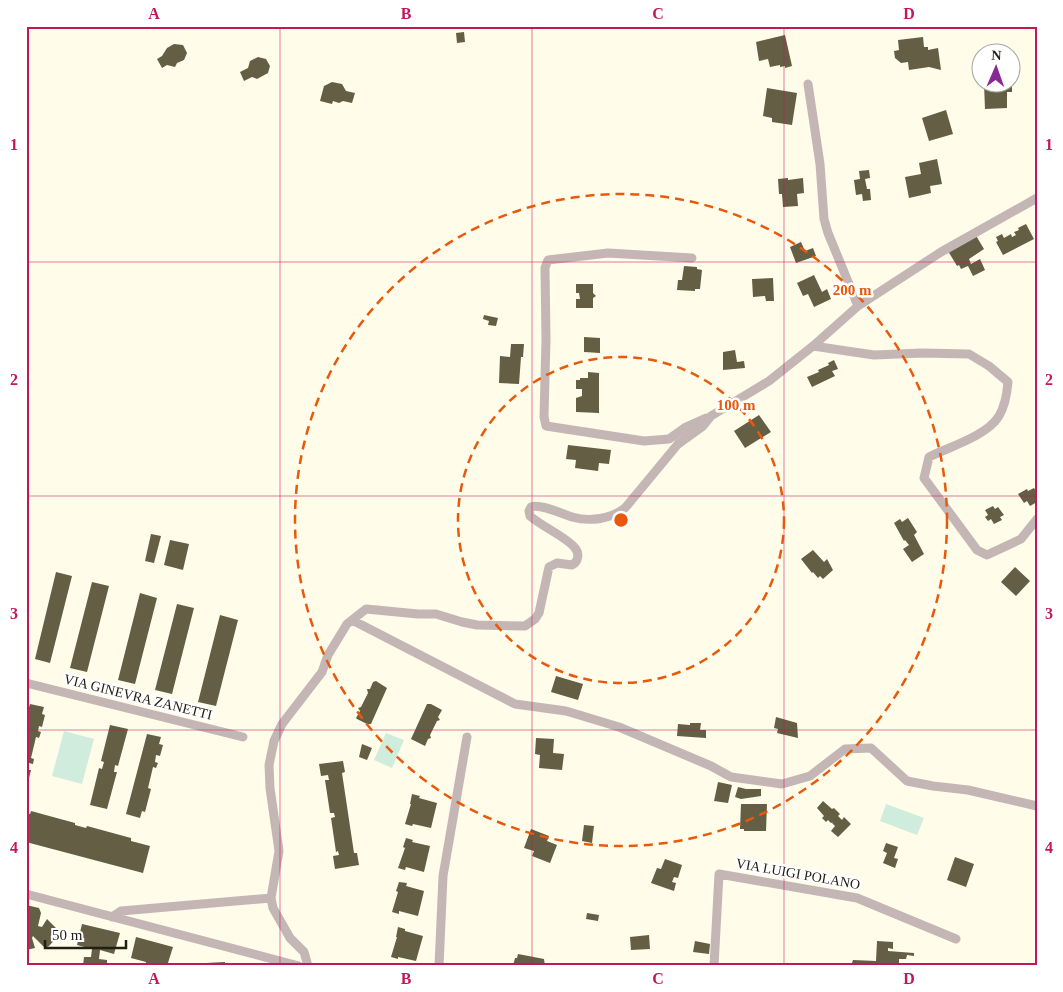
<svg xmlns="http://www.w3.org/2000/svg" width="1063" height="992" font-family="Georgia,serif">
<rect width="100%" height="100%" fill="#fffce9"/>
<path fill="#d0ecdc" d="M64,731L94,739L82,784L52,776Z
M386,733L404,740L392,768L374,760Z
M886,804L924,818L917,835L880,821Z"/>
<path fill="#635e44" d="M464,32L465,42L457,43L456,33Z
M785,35L792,66L785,68V66L780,67V65L770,67L768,59L759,61L756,42Z
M923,37L924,47H928V50L938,48L941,70L929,67L909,70L908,62L901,63L895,58L894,51L899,50L898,40Z
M174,44L183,45L187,53L184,60L177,63L175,67L167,65L162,68L157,59L162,56L167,48Z
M258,57L266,59L270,66L268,73L257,79L252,77L244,81L240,72L248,68L250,61Z
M332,82L342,84L346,91L355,93L352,103L343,101L339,103L333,101L332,104L320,101L324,86Z
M1001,82H1012V92H1007V108L985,109L984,84H1001Z
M767,88L797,93L792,125L772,122V118L763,116Z
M946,110L953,134L929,141L922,118Z
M937,159L942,184L930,186L931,193L909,198L905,177L921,174L919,163Z
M869,170L870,178L865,179L867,189H870L871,200L863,201L862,194L856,195L854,180L860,179L859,171Z
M788,178V180L803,178L804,193L797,194L798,206L783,207L782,194H779L778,179Z
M1026,224L1034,239L1003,255L996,242L998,241L996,237L1002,234L1004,238L1011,234L1012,237L1016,235L1014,232L1019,230L1018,228Z
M975,234L984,249L969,259L971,264L980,259L985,270L973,276L968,266L961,269L959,265L957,266L948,251Z
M801,242L805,251L813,248L816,256L796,263L790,247Z
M684,266L697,267V269L702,270L700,289H695V291L677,290L678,280H682Z
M814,275L822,292L827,289L831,299L814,307L808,294L803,296L797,283Z
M773,278L774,301H766L765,296L753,297L752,279Z
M576,284H593V293L596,296L593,298V308H576V299H580L579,293H576Z
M484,315L498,318L496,326L488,325L489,321L483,319Z
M584,337L600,338V353L584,352Z
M511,344H524L523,357H521L519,384L499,383L500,356L510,357Z
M735,350L737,362L744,361L745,368L723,370V352Z
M834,360L838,369L832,371L835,376L812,387L807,377L819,372L818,370L829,365L828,363Z
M588,372L599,373V413L576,412V398L582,396V389H576V380H580V378H588Z
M759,415L771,432L745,448L734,431Z
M568,445L611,450L609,464L599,463L598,471L575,468L576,460L566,459Z
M1034,488L1037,493V502L1030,506L1027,501L1024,503L1018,494L1027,489L1028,491Z
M993,506L995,509L998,507L1004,515L1000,517L1002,520L994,524L991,519L988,521L985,517L988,515L985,510Z
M908,518L917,532L914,535L924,554L912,562L903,549L909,545L905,540L904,541L894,523L900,519L902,522Z
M151,534L161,536L154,563L145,561Z
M170,540L189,544L183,570L164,565Z
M813,550L824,562L827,559L833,570L823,579L820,576L818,578L813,572L812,573L801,559Z
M1015,567L1030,581L1016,596L1001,582Z
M56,572L72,576L50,663L35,659Z
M92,582L109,586L87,672L70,668Z
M140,593L157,598L135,684L118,680Z
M177,604L194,608L172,694L155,690Z
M220,615L238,620L216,706L198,702Z
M556,676L583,684L578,700L551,692Z
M376,681L387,688L371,724H367L357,719L356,718L360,711L358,708L361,707L368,693L367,689H370L373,682Z
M30,704L44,707L42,714L45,715L42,727L39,726L38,731L41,732L39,738L36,737L31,758L34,759L33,764L29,763L28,770H31L28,782H26V717Z
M427,704H431L442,710L438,717L440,720L437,721L430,735L431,738L428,739L425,746L411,739Z
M776,717L797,723L798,738L777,733L778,729L774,728Z
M690,723H701L700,730H706V738L677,736L678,724L690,725Z
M110,725L128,729L118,766L115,765L114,772H117L107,809L90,805L99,768L102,769L104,762L101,761Z
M147,734L161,737L159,744L163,745L160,756L156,755L155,762L158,763L156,768L153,767L148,788L151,789L145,812L142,811L140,818L126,814Z
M536,738L554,739L553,753L564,754L562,770L539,768L540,755L535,754Z
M362,744L372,748L367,760L359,757Z
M343,761L345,772L342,773L354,853H357L359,865L335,869L333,856L339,855L338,851L336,852L331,818L335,817L334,813H330L325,780H329L328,775L321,776L319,764Z
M718,782L732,785L728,803L714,801Z
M738,787L746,789H761V796L741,799L735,797Z
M412,794L420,796L419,798L437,803L431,828L413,824L412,826L405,824L411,804H410Z
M823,801L832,809L834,808L840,814L838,816L842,820L844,817L851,824L838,837L831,831L835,826L832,823L833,822L831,823L828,820L826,822L822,818L824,816L817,808Z
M741,804H767L766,831H744V829H740Z
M31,811L75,823V825L86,828L87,826L131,838V841L150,846L143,873L26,842V813L30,814Z
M584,825L594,826L592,843L582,841Z
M531,829L549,836L547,841L557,845L550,863L532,856L534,851L524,848Z
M406,838L413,840L412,842L430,846L424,872L406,867L405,870L398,868L405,848L403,847Z
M886,843L898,847L894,858L898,859L895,868L883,863L887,853L883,851Z
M955,857L974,864L966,887L947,880Z
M665,859L682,865L678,878L674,877L672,882L676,883L674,891L651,883L657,868L661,869Z
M399,882L407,883L406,886L424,891L418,916L399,911V914L392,912L398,892L396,891Z
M26,905L39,908L41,913L38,926L42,927L47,919L61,933L49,946L45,948L33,936L32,938L35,948L26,950Z
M587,913L599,915L598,921L586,919Z
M82,924L120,933L114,954L100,950L99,959L107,960V966H83L84,957H91L92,949L77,945Z
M398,927L405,929V931L423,936L416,961L398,957V959L391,957L397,937H396Z
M649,935L650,949L631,950L630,937Z
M136,937L173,947L167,966L153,963L152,966H146V962L131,958Z
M695,941L710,944L709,954L693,952Z
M877,941L893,942V949L888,948V951L914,953V956L907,955L906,959H899V966H866L852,963L853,960L876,961Z
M518,954L544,959L545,966H513L515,958H517Z
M225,962V966H187V964Z"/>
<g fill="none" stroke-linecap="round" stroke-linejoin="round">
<path stroke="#c5b6b6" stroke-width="9" d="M808,84L820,164L824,219L828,233L858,306
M692,258L608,253L548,260L545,268L546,339L544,417L546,426L644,441L669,439L686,427L706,418
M813,346L874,355L922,353L969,354L989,366L1008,382C1007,394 1005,406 999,416C987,436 949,447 929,457L924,478L977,550L987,555L1021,539L1037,519
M352,620L515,704L566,711L619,727L711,766L731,777L782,784L810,776L845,749L871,748L907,781L933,786L968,790L1037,806
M26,683L243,737
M26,894L299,966
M112,917L121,911L271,898
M308,966L304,952L290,938L273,908L271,898L279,851L270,788L269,765L274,741L282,724L322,672L328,655L347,624L366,609L418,614H436L462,622L477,625L525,626L535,619L539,613L549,567L557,563L572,565C578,562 580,554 575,548C568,538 541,526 530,516L529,511L531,507C540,503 562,514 572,517C590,522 611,519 625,508L678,444L703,426L711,416L769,381L813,346L858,306L941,252L1037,198
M439,966L443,876L467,737
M714,966L719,874L857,898L956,939"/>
</g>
<path fill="none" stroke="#c2185b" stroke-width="1" stroke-opacity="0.55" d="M280,26V966M532,26V966M784,26V966M26,262H1037M26,496H1037M26,730H1037"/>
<g fill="none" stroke="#e8590c" stroke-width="2.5" stroke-dasharray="9 6">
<circle cx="621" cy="520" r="163"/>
<circle cx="621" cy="520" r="326"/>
</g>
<g text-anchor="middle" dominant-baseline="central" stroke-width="5" stroke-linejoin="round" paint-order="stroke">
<g font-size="14" fill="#211f14" stroke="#fff">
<text transform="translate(138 697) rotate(14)">VIA GINEVRA ZANETTI</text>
<text transform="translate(798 874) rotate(10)">VIA LUIGI POLANO</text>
</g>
</g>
<circle cx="621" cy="520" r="8" fill="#e8590c" stroke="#fff" stroke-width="2.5"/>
<g font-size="15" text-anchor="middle" font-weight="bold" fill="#e8590c" stroke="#fff" stroke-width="5" stroke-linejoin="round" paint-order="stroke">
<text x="852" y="295">200 m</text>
<text x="736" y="410">100 m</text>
</g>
<rect width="1063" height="992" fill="none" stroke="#ffffff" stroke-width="55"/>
<g transform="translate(996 68) rotate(2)"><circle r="24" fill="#ffffff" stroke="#a6a5a1"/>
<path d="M0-4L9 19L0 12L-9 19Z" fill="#872a94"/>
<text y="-8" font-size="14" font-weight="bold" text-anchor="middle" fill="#211f14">N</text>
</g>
<path d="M45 940v8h81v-8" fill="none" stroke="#211f14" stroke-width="2.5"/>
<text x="52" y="940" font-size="15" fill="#211f14" stroke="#ffffff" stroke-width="4" paint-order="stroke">50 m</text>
<rect x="28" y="28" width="1008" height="936" fill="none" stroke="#c2185b" stroke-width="2"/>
<g font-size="16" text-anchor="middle" font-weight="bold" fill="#c2185b">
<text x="154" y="19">A</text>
<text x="406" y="19">B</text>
<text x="658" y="19">C</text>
<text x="909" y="19">D</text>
<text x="14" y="150">1</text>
<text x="1049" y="150">1</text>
<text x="14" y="385">2</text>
<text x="1049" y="385">2</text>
<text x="14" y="619">3</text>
<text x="1049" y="619">3</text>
<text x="14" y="853">4</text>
<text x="1049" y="853">4</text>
<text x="154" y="984">A</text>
<text x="406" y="984">B</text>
<text x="658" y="984">C</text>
<text x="909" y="984">D</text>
</g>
</svg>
